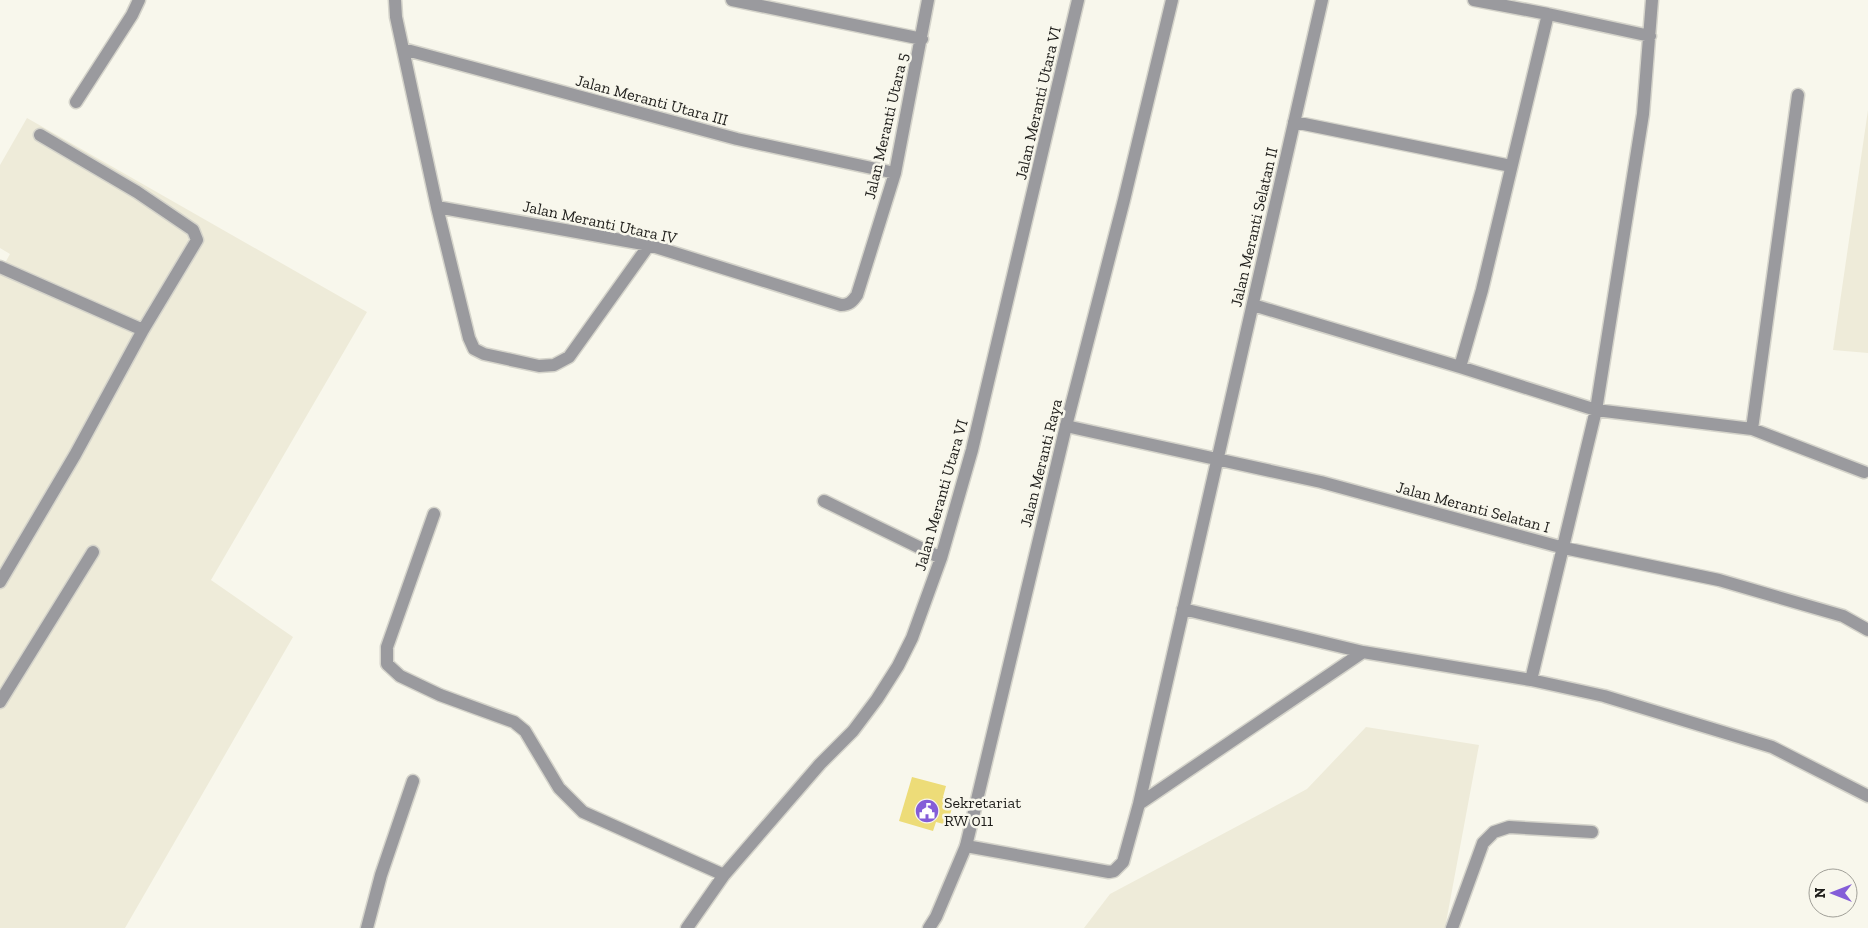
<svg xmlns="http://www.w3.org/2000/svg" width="1868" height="928" font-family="'Zilla Slab',serif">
<rect width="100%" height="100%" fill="#f8f7ec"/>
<path fill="#eeebd9" d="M1868,110V353L1833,350Z
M27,118L367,312L211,580L293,637L125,928H0V272L10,254L0,248V165Z
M1366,727L1479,745L1445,928H1084L1110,894L1307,789Z"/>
<path fill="#eddc78" d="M912,777L946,786L943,797L954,801L947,825L936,822L933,831L899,821Z"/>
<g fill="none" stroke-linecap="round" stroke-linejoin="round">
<g stroke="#d5d4cb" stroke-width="15">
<path id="service" d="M76,102L132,15L139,0
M0,702L93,552"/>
</g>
<g stroke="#d5d4cb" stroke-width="15">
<path id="minor" d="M395,0L396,17L437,207L469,338L474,349L484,354L539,366L554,365L569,357L649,245
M732,0L922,39
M1474,0L1548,14L1650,36
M403,49L737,139L895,173
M1294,122L1511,166
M437,207L649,245L841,305C849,305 852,302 857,295L895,173L928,0
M0,267L143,330
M1253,305L1460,367L1596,410L1752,429L1864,472
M1460,367L1482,290L1548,14
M1066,426L1321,482L1564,548L1719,580L1843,616L1868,630
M1752,429L1798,95
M824,501L941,558
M434,514L387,647V664L400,676L440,695L514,722L525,731L559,788L583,812L724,875
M0,582L75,455L143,330L197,240L193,230L137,192L40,135
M1183,609L1363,652L1531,680L1604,696L1772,747L1868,796
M1531,680L1596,410L1643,114L1652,0
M1139,804L1363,652
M966,846L1109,872L1114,871L1123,862L1139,804L1322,0
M367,928L381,875L413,781
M687,928L724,875L820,764L853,731L877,699L898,666L912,638L941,558L972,450L1078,0
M1452,928L1483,843L1494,832L1509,827L1592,832"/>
</g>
<g stroke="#d5d4cb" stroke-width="15">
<path id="tertiary" d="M929,928L936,917L966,846L1066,426L1124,200L1172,0"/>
</g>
<use href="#service" stroke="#9a9a9e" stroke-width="12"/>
<use href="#minor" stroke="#9a9a9e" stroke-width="12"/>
<use href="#tertiary" stroke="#9a9a9e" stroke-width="12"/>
</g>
<defs>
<g id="civic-disc" transform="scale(1.25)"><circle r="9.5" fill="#845dd8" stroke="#f8f7ec"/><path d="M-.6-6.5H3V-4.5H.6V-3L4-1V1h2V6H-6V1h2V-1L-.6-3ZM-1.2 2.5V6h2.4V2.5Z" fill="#fff"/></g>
</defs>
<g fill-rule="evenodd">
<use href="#civic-disc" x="927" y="811"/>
</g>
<g text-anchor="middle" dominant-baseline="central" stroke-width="5" stroke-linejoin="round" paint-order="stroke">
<g font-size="16" fill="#1f1e1b" stroke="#f8f7ec">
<text transform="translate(652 100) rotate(15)">Jalan Meranti Utara III</text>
<text transform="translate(1038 103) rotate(-77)">Jalan Meranti Utara VI</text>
<text transform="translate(886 126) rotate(-77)">Jalan Meranti Utara 5</text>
<text transform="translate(600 222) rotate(12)">Jalan Meranti Utara IV</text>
<text transform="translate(1254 227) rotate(-77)">Jalan Meranti Selatan II</text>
<text transform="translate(1041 463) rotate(-76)">Jalan Meranti Raya</text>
<text transform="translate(941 495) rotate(-74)">Jalan Meranti Utara VI</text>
<text transform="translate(1473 507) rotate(15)">Jalan Meranti Selatan I</text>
</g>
<g font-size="16" fill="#1f1e1b" stroke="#f8f7ec" text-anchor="start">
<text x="944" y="802">Sekretariat<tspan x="944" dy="18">RW 011</tspan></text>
</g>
</g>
<g transform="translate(1833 893) rotate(270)"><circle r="24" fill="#f8f7ec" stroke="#a1a098"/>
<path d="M0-4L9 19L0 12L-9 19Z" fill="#845dd8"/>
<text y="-8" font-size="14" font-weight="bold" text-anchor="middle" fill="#1f1e1b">N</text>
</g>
</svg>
